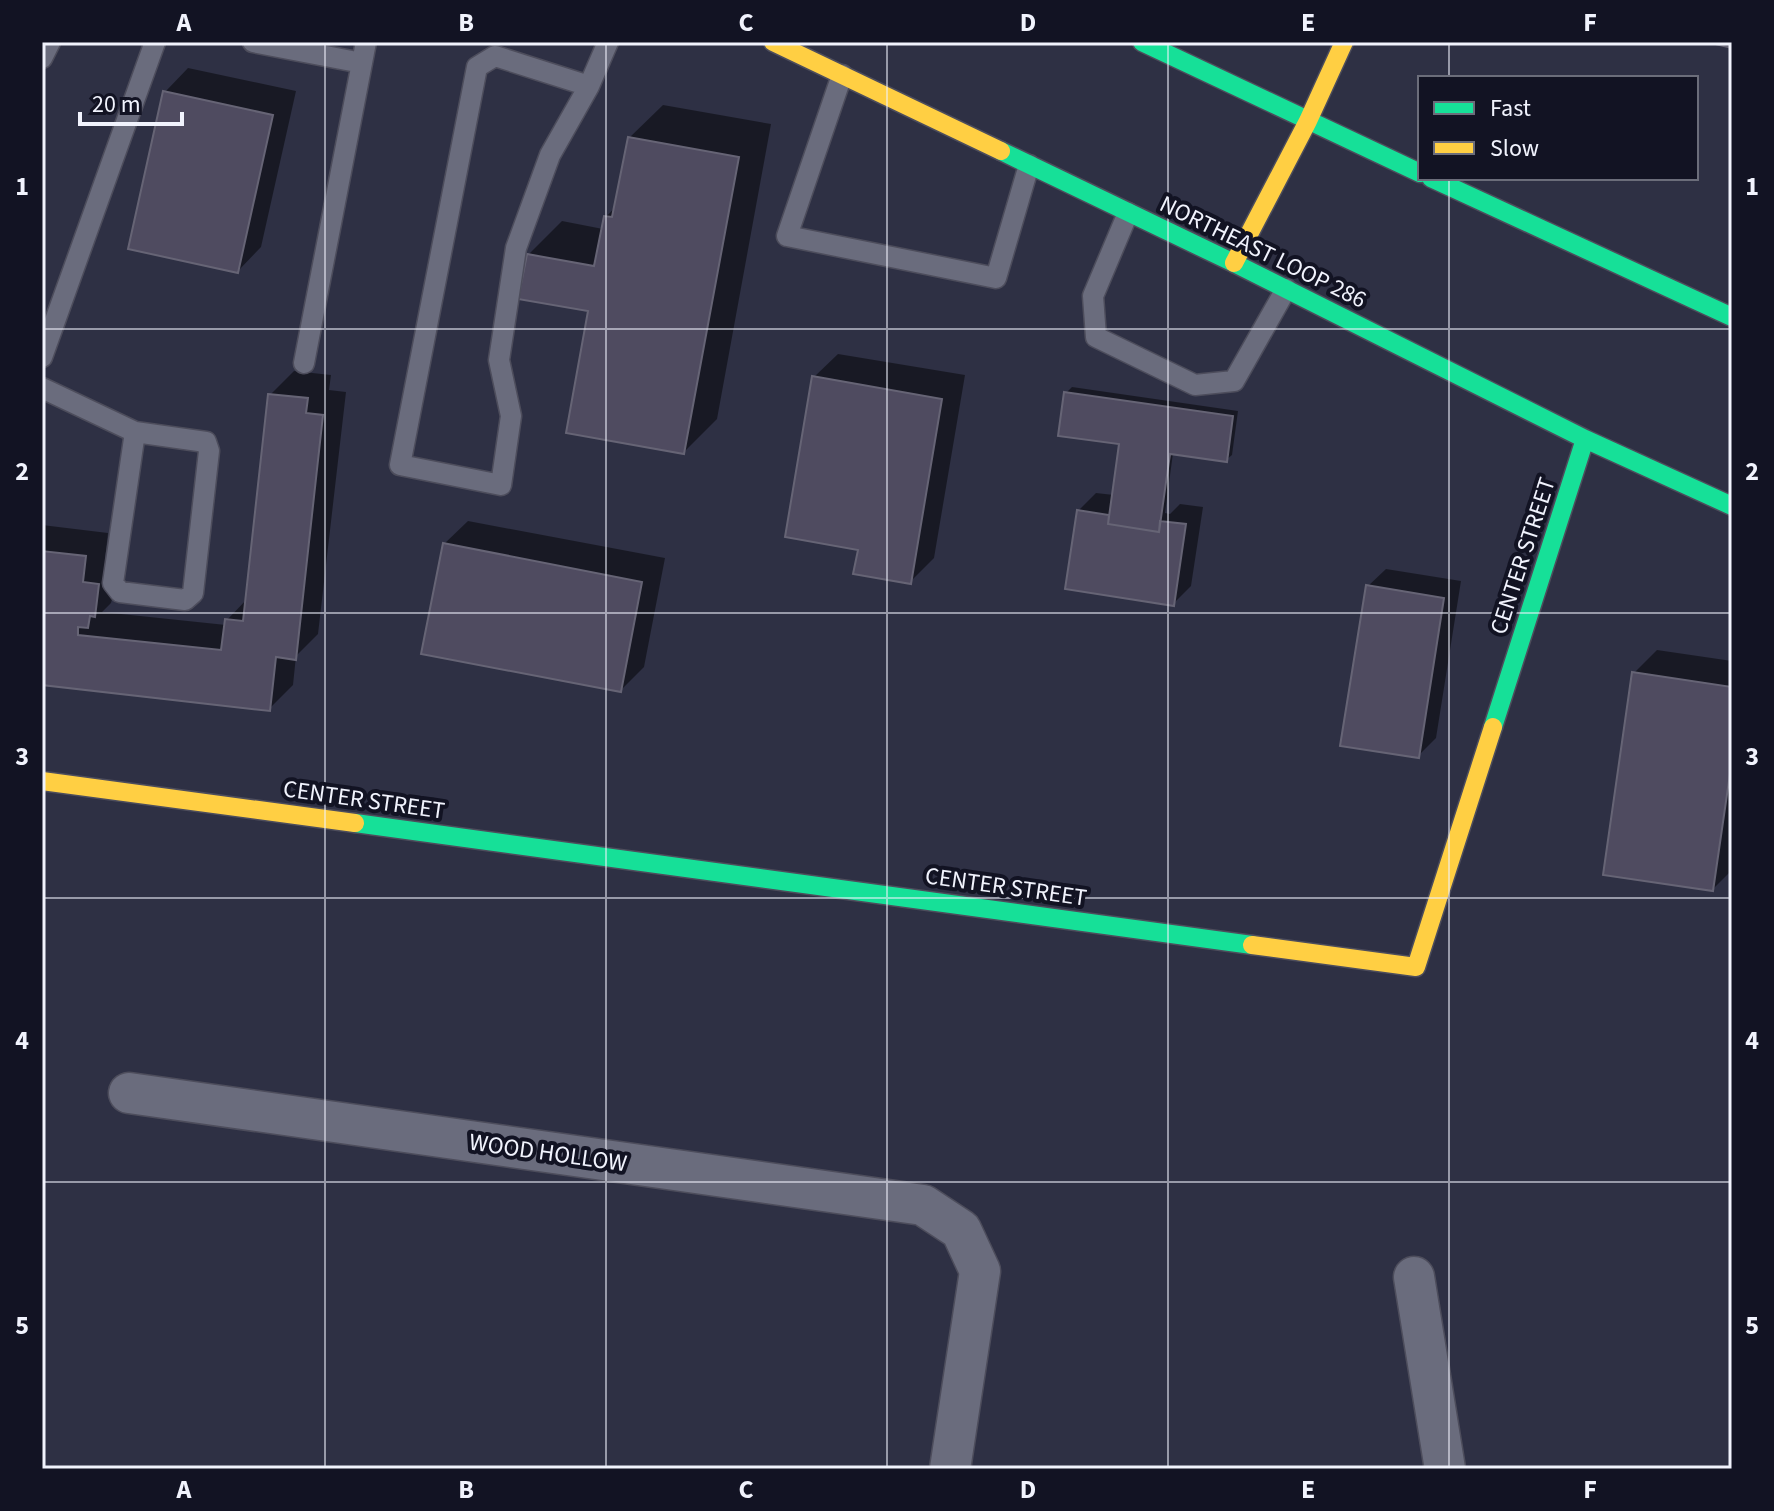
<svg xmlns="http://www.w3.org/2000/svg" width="1774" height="1511" font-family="'Source Sans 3',sans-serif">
<rect width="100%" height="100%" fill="#2e3044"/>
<path fill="#0007" d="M188,68L296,91L261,247L238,271L165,92Z
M663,105L771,124L717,419L684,452L591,310L528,255L562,221L603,229L606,217L617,205L629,138Z
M838,354L965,375L934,558L910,582L860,548L814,377Z
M294,371L331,375L329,390L346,392L318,634L296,656L293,685L269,709L42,683V525L108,533L105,559L122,561L111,603L102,612L226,625L227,620L247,599L270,395Z
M1072,387L1238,411L1232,455L1226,460L1173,453L1165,513L1170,514L1180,504L1203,507L1191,586L1173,604L1079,510L1096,493L1114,495L1121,443L1066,393Z
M468,521L665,558L644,667L621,690L444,544Z
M1386,569L1461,581L1436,738L1418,756L1368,586Z
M1657,650L1732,661V870L1713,889L1634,673Z"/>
<path fill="#4f4b60" stroke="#666475" stroke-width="2" d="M1707,42H1732V48Z
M163,91L273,115L238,273L128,249Z
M628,137L739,157L684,454L566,433L588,311L518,299L527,254L594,266L604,216L612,217Z
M812,376L942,399L911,584L853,574L858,550L785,537Z
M1064,392L1233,416L1227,462L1170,454L1159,532L1108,524L1119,444L1058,436Z
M268,394L308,398L306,413L323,415L296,660L276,657L270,711L42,685V551L86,556L83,582L99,584L95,617L90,616L88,628L78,627V635L221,650L225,619L243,621Z
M1077,510L1109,515L1108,524L1159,532L1160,521L1186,524L1174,606L1065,589Z
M443,543L642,582L621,692L421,654Z
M1366,585L1444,598L1419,758L1340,746Z
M1632,672L1732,687V760L1713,891L1603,875Z"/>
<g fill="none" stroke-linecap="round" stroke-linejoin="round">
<g stroke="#4d4d5c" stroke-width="23">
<path id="lane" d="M253,42L362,63
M42,58L50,42
M842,75L787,236L996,278L1029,165
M589,86L495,56L477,67L400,465L501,485L511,416L499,360L516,248L550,155L589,86L608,42
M1128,213L1093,296L1096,337L1195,385L1234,381L1286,289
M42,357L155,42
M304,363L366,42
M42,388L135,432L206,442L209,451L193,593L185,600L120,592L113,583L135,432"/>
</g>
<g stroke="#4d4d5c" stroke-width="43">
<path id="street" d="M129,1093L923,1205L961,1230L980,1271L950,1469
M1414,1277L1445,1469"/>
</g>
<g stroke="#4d4d5c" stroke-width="21">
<path id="fast" d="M1142,42L1420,173
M1001,151L1234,263L1585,439L1732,506
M1431,178L1732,317
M1493,727L1585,439
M355,823L1252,945"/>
</g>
<g stroke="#4d4d5c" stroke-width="21">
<path id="slow" d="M773,42L1001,151
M1234,263L1308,121L1344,42
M42,781L355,823
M1252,945L1416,967L1493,727"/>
</g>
<use href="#lane" stroke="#6a6c7d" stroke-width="20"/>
<use href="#street" stroke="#6a6c7d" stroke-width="40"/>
<use href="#fast" stroke="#16e098" stroke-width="18"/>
<use href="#slow" stroke="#ffcf43" stroke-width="18"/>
</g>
<path fill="none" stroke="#f1f3fd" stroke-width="2" stroke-opacity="0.55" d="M325,42V1469M606,42V1469M887,42V1469M1168,42V1469M1449,42V78M1449,178V1469M42,329H1732M42,613H1732M42,898H1732M42,1182H1732"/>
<g text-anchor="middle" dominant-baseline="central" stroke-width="8" stroke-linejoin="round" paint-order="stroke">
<g font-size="24" fill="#f1f3fd" stroke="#121323">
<text transform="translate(1263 252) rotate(26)">NORTHEAST LOOP 286</text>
<text transform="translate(1523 556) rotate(-72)">CENTER STREET</text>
<text transform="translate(364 800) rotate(8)">CENTER STREET</text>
<text transform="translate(1006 887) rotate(8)">CENTER STREET</text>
<text transform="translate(548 1153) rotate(8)">WOOD HOLLOW</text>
</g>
</g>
<rect width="1774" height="1511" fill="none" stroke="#121323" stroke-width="88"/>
<rect x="1418" y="76" width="280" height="104" fill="#121323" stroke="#6b6d7a" stroke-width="2"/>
<rect x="1434" y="102" width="40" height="12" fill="#16e098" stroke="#6b6d7a" stroke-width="2"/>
<text x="1490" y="116" font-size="24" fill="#f1f3fd">Fast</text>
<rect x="1434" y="142" width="40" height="12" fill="#ffcf43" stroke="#6b6d7a" stroke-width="2"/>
<text x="1490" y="156" font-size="24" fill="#f1f3fd">Slow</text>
<path d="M80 112v12h102v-12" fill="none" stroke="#f1f3fd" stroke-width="4"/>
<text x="92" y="112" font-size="24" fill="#f1f3fd" stroke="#121323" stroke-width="6" paint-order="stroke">20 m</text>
<rect x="44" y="44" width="1686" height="1423" fill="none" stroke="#f1f3fd" stroke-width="3"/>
<g font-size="26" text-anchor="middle" font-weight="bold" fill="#f1f3fd">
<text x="184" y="31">A</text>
<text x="466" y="31">B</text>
<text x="746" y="31">C</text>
<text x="1028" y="31">D</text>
<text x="1308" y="31">E</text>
<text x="1590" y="31">F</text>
<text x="22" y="195">1</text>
<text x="1752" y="195">1</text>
<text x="22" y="480">2</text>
<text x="1752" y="480">2</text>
<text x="22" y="765">3</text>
<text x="1752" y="765">3</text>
<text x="22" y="1049">4</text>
<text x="1752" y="1049">4</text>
<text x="22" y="1334">5</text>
<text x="1752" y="1334">5</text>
<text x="184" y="1498">A</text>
<text x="466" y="1498">B</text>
<text x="746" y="1498">C</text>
<text x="1028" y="1498">D</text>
<text x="1308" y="1498">E</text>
<text x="1590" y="1498">F</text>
</g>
</svg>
